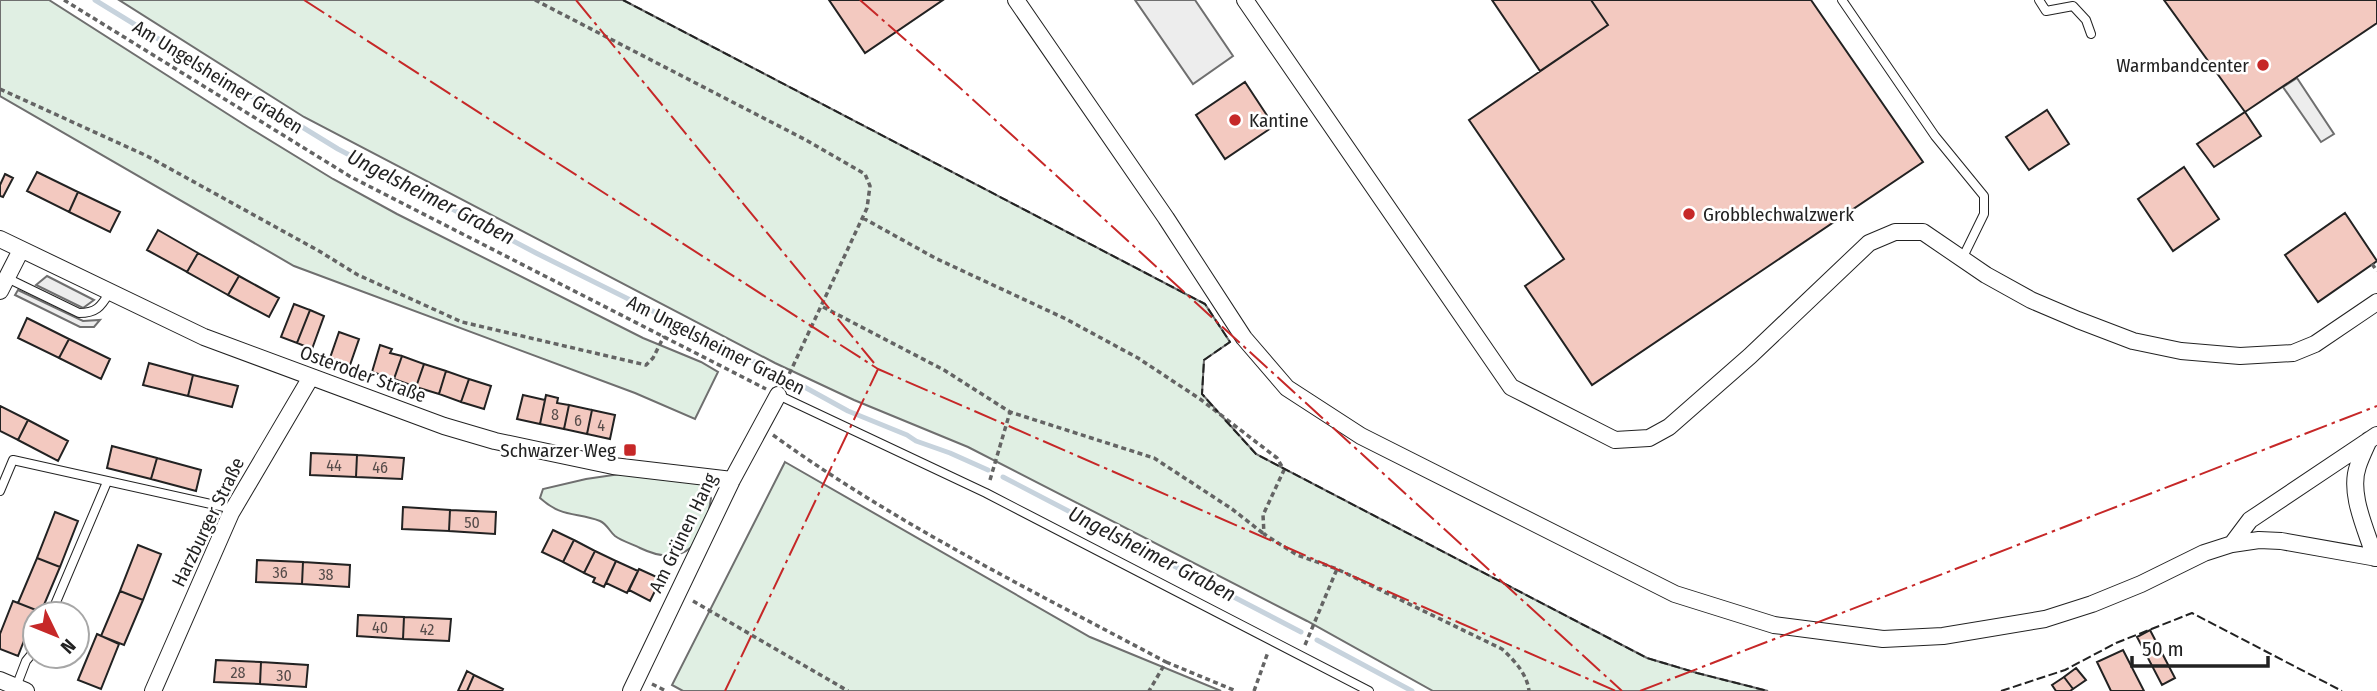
<svg xmlns="http://www.w3.org/2000/svg" width="2377" height="691" font-family="'Fira Sans Condensed',sans-serif">
<rect width="100%" height="100%" fill="#fff"/>
<path fill="#e0efe3" stroke="#6f6f6f" stroke-width="2" d="M0,0H49L248,127L333,179L397,214L643,338L701,362L718,372L695,419L635,393L294,266L0,96Z
M119,0H623L1205,304L1230,342L1204,360L1202,394L1256,454L1647,658L1697,673L1768,691H1433L1307,621L968,447L854,400L775,363L304,117Z
M785,462L1090,637L1221,691H683L672,685Z
M620,474L698,482L711,498C705,542 686,570 640,548C632,544 622,541 615,536C610,532 607,524 600,521C576,512 562,518 540,498L543,489L586,479Z"/>
<path fill="#ededed" stroke="#6f6f6f" stroke-width="2" d="M1135,0H1195L1233,56L1193,84Z
M2297,78L2334,134L2321,142L2283,87Z
M47,276L94,300L83,308L36,285Z
M18,290L83,321L100,320L94,327H80L15,295Z"/>
<g fill="none" stroke-linecap="round" stroke-linejoin="round">
<path stroke="#c7d3dd" stroke-width="5" d="M95,0L338,149L536,253L779,374
M799,384L848,411L907,435L916,441L950,453L988,470
M1003,477L1301,632
M1317,640L1412,691"/>
</g>
<path fill="#f3c9c0" stroke="#222" stroke-width="2" d="M829,0H943L865,53Z
M1492,0H1591L1608,25L1540,71Z
M1591,0H1811L1923,162L1592,385L1525,286L1564,259L1469,120L1608,25Z
M2164,0H2377V23L2245,112Z
M1245,82L1274,126L1225,159L1196,115Z
M2047,110L2069,144L2029,170L2006,137Z
M2245,112L2261,136L2214,167L2197,144Z
M2184,167L2219,219L2173,251L2138,199Z
M37,172L78,192L69,212L27,191Z
M5,174L13,178L3,197L0,196V185Z
M78,192L120,212L110,232L69,212Z
M2345,213L2377,261L2318,302L2285,255Z
M158,230L198,253L187,272L147,250Z
M198,253L239,276L228,295L187,272Z
M239,276L279,298L269,317L228,295Z
M294,304L310,310L297,343L281,337Z
M310,310L324,316L312,349L297,343Z
M27,318L69,339L59,358L18,338Z
M339,332L359,339L350,365L330,358Z
M69,339L110,359L101,379L59,358Z
M380,345L392,349L390,353L402,356L394,379L372,372Z
M402,356L424,364L416,387L394,379Z
M149,363L193,375L188,396L143,385Z
M424,364L446,371L439,394L416,387Z
M446,371L469,379L461,402L439,394Z
M193,375L238,386L232,407L188,396Z
M469,379L491,386L484,409L461,402Z
M523,395L545,400L540,424L517,419Z
M546,395L558,398L557,403L569,405L564,429L540,424Z
M569,405L592,410L587,434L564,429Z
M0,406L28,420L18,440L0,431Z
M592,410L615,415L610,439L587,434Z
M28,420L68,441L58,461L18,440Z
M112,446L157,458L151,479L107,468Z
M311,453L357,455L356,477L310,475Z
M357,455L404,458L402,479L356,477Z
M157,458L201,470L196,491L151,479Z
M403,507L450,510L449,531L402,529Z
M450,510L496,512L495,534L449,531Z
M55,512L78,521L60,567L37,558Z
M553,530L574,540L563,562L542,552Z
M574,540L595,551L584,573L563,562Z
M138,545L161,554L143,600L120,591Z
M595,551L616,561L604,587L593,582L595,578L584,573Z
M37,558L60,567L41,612L18,603Z
M257,560L303,562L302,584L256,582Z
M616,561L638,571L627,593L606,583Z
M303,562L350,565L349,587L302,584Z
M639,569L661,579L650,601L629,590Z
M120,591L143,600L124,645L101,636Z
M13,601L36,610L18,656L0,649V634Z
M358,615L404,617L403,639L357,636Z
M404,617L451,619L449,641L403,639Z
M2150,630L2175,678L2162,685L2137,637Z
M97,634L119,644L101,689L78,680Z
M2123,650L2144,691H2111L2097,662Z
M216,660L261,662L260,684L214,682Z
M261,662L308,665L306,687L260,684Z
M2076,668L2086,680L2073,689L2064,677Z
M467,671L474,675L467,691H458Z
M474,675L503,689L502,691H467Z
M2064,677L2073,689L2070,691H2056L2052,685Z"/>
<g fill="none" stroke-linecap="round" stroke-linejoin="round">
<g stroke="#222" stroke-width="10">
<path id="lane" d="M1842,0L1935,136L1984,196V214L1963,257
M2039,0L2046,11L2073,6L2086,20L2091,34
M7,278L79,313C96,313 101,307 109,293
M778,395L986,493L1369,691
M0,491L13,460L233,509
M51,614L107,482
M16,687L26,661L35,650"/>
</g>
<g stroke="#222" stroke-width="18">
<path id="street" d="M1016,0L1166,218L1244,338L1287,388L1361,436L1675,594L1774,625L1883,639L1943,636L2045,619L2092,604L2141,584L2204,553L2232,544L2259,540L2281,541L2377,558
M1245,0L1511,387L1615,440L1649,438L1669,427L1750,356L1869,243L1895,232H1923L1986,275L2031,300L2078,320L2133,341L2181,351L2240,356L2293,353L2315,344L2377,302
M0,239L204,337L444,426L495,441L613,466L732,480
M0,291L21,250
M2369,440C2365,449 2361,457 2358,466C2348,494 2367,531 2375,558
M2232,544L2250,520L2377,435
M0,680L26,691
M153,691L231,513L311,377
M631,691L732,480L778,395"/>
</g>
<path stroke="#646464" stroke-width="3.5" stroke-dasharray="5 3.5" stroke-linecap="butt" d="M64,0L351,177L766,389
M535,0L804,139L865,174L870,186L867,208L785,383
M0,89L147,156L319,251L358,275L462,322L646,365L653,358L664,336
M863,218L935,258L1066,319L1138,358L1200,399L1277,458L1284,470L1263,515L1264,534L1297,555L1337,569L1502,649C1515,661 1527,674 1529,691
M2372,264L2377,271
M823,307L944,370L1010,412L1154,458L1232,509L1264,534
M773,435C896,524 1033,591 1166,662L1149,691
M990,480L1010,412
M693,601L848,691
M1305,645L1337,569
M1166,662L1236,691
M652,684L666,691
M1254,691L1268,652"/>
<use href="#lane" stroke="#fff" stroke-width="8"/>
<use href="#street" stroke="#fff" stroke-width="16"/>
<path stroke="#222" stroke-width="2" stroke-dasharray="9 3.5" stroke-linecap="butt" d="M623,0L1205,304L1230,342L1204,360L1202,394L1218,412
M1225,420L1256,454L1647,658L1697,673L1768,691
M2001,691L2065,670L2116,643L2192,613L2342,691"/>
<path stroke="#c62828" stroke-width="2" stroke-dasharray="24 5 3.5 5" stroke-linecap="butt" d="M304,0L878,369L1616,691
M576,0L874,363
M860,0L958,86L1622,691
M725,691L878,369
M1640,691L2377,406"/>
</g>
<g fill="#c62828" stroke="#fff" stroke-width="2.5">
<circle cx="2263" cy="65" r="7"/>
<circle cx="1235" cy="120" r="7"/>
<circle cx="1689" cy="214" r="7"/>
<rect x="623" y="443" width="14" height="14" rx="3.5"/>
</g>
<g text-anchor="middle" dominant-baseline="central" stroke-width="5" stroke-linejoin="round" paint-order="stroke">
<g font-size="16" fill="#564c4a">
<text x="555" y="414">8</text>
<text x="578" y="420">6</text>
<text x="601" y="425">4</text>
<text x="334" y="465">44</text>
<text x="380" y="467">46</text>
<text x="472" y="522">50</text>
<text x="280" y="572">36</text>
<text x="326" y="574">38</text>
<text x="380" y="627">40</text>
<text x="427" y="629">42</text>
<text x="238" y="672">28</text>
<text x="284" y="675">30</text>
</g>
<g font-size="19" fill="#222" stroke="#fff" text-anchor="end">
<text x="2249" y="65">Warmbandcenter</text>
<text x="1249" y="120" text-anchor="start">Kantine</text>
<text x="1703" y="214" text-anchor="start">Grobblechwalzwerk</text>
<text x="616" y="450">Schwarzer Weg</text>
</g>
<g font-size="19" fill="#222" stroke="#fff">
<text transform="translate(218 77) rotate(32)">Am Ungelsheimer Graben</text>
<text transform="translate(716 345) rotate(27)">Am Ungelsheimer Graben</text>
<text transform="translate(363 374) rotate(20)">Osteroder Straße</text>
<text transform="translate(208 522) rotate(-64)">Harzburger Straße</text>
<text transform="translate(683 533) rotate(-64)">Am Grünen Hang</text>
</g>
<g font-size="21" font-style="italic" fill="#222" stroke="#fff">
<text transform="translate(431 197) rotate(27)">Ungelsheimer Graben</text>
<text transform="translate(1152 554) rotate(27)">Ungelsheimer Graben</text>
</g>
</g>
<g transform="translate(56 635) rotate(133)"><circle r="33" fill="#ffffff" stroke="#a7a7a7" stroke-width="2"/>
<path d="M0-5L12 26L0 18L-12 26Z" fill="#c62828"/>
<text y="-10" font-size="19" font-weight="bold" text-anchor="middle" fill="#222222">N</text>
</g>
<path d="M2132 656v10h136v-10" fill="none" stroke="#222222" stroke-width="3.5"/>
<text x="2142" y="656" font-size="21" fill="#222222" stroke="#ffffff" stroke-width="5" paint-order="stroke">50 m</text>
</svg>
